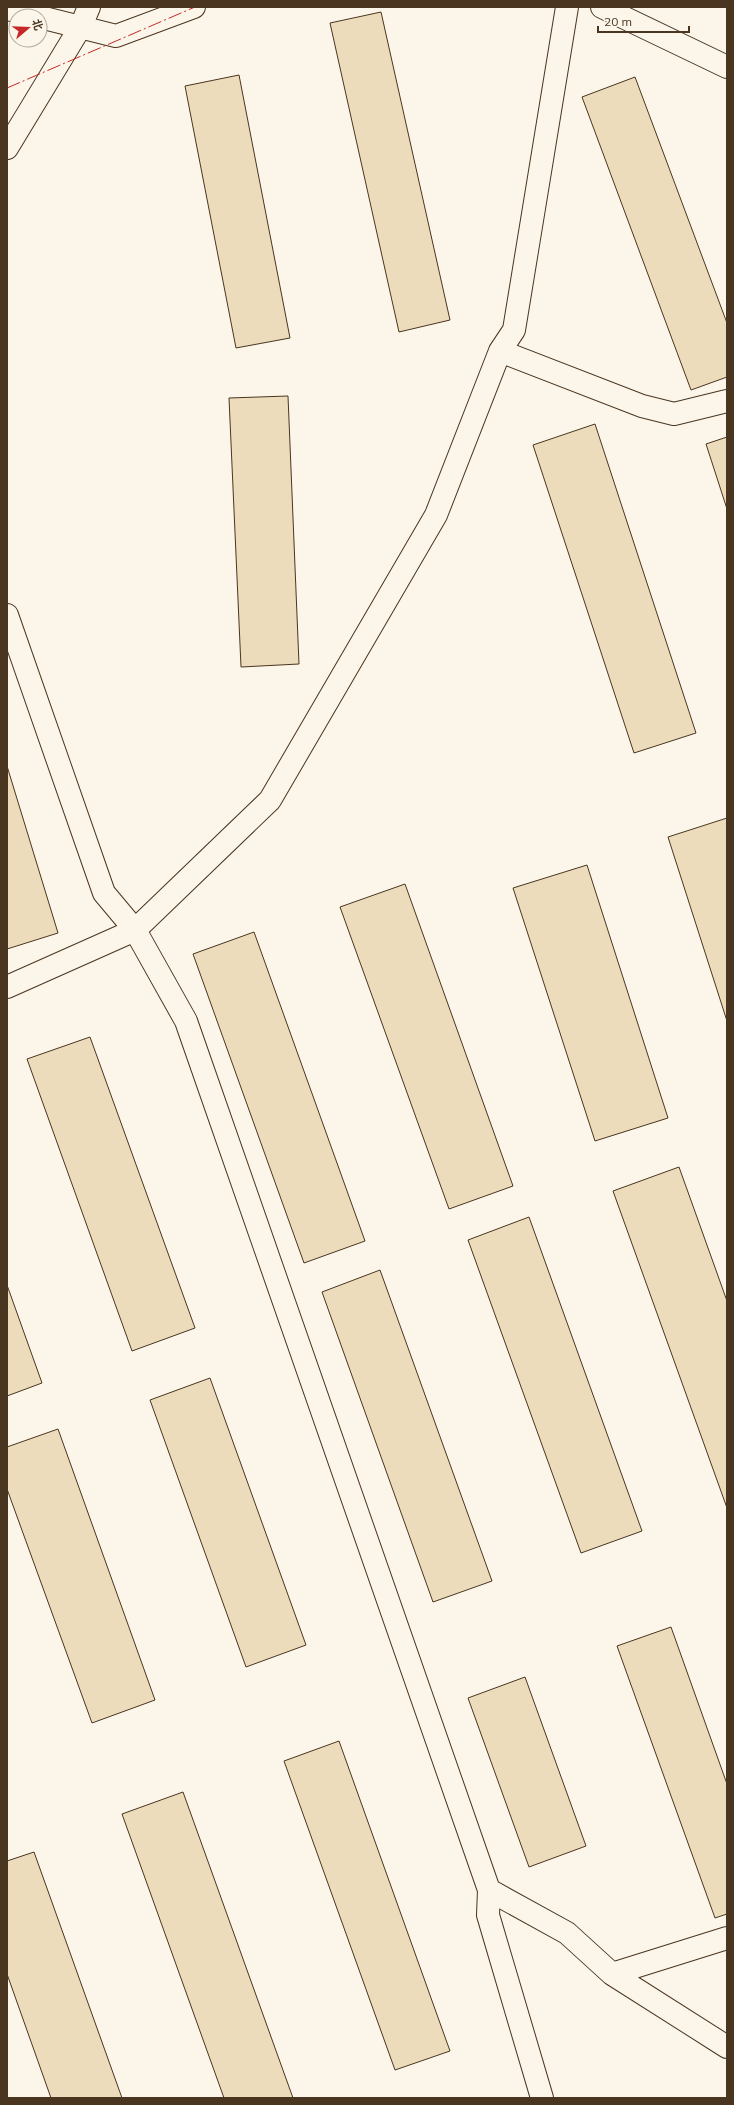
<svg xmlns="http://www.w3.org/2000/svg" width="734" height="2105" font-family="Mulish,'Noto Sans SC',sans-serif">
<rect width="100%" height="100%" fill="#fbf6e9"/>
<path fill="#ecdcbc" stroke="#4a3520" d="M381,12L450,320L399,332L330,23Z
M239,75L290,338L236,348L185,86Z
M635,77L727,323V377L691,390L582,97Z
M288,396L299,664L241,667L229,398Z
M595,424L696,733L634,753L533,445Z
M727,437V509L706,444Z
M7,766L58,933L7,949Z
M727,818V1021L668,837Z
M587,865L668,1118L595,1141L513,888Z
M405,884L513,1186L449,1209L340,907Z
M254,932L365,1241L304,1263L193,954Z
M90,1037L195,1328L132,1351L27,1059Z
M679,1167L727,1301V1508L613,1191Z
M529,1217L642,1531L581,1553L468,1240Z
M380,1270L492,1581L433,1602L322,1292Z
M7,1285L42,1383L7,1396Z
M210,1378L306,1645L246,1667L150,1400Z
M58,1429L155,1700L92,1723L7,1489V1447Z
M671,1627L727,1784V1914L715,1918L617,1646Z
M525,1677L586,1846L529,1867L468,1698Z
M339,1741L450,2051L395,2070L284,1761Z
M183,1792L293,2098H224L122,1814Z
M34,1852L122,2098H51L7,1974V1861Z"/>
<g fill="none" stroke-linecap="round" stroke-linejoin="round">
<g stroke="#4a3520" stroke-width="24">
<path id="street" d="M602,7L727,67
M7,9L38,16
M40,17L116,36L194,7
M7,148L81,26L89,7
M500,351L642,406L674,414L727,401
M7,615L104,893L135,930L186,1021L489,1890
M7,987L135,930L270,800L436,515L500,351L514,330L567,7
M612,1974L727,1938
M542,2098L488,1915L489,1890L567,1933L612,1974L727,2047"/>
</g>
<use href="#street" stroke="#fbf6e9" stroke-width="22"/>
<path stroke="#c62828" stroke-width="1" stroke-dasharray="14 3 2 3" stroke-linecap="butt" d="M7,88L195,7"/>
</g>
<rect width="734" height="2105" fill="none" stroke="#4a3520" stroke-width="16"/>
<g transform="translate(28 28) rotate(71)"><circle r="19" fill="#fbf6e9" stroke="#b4a999"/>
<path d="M0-3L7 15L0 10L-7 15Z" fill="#c62828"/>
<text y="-6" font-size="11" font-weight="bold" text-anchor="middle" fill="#4a3520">北</text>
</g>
<path d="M598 26v6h91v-6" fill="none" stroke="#4a3520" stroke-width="2"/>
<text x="604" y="26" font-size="12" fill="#4a3520" stroke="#fbf6e9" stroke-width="3" paint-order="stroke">20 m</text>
</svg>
